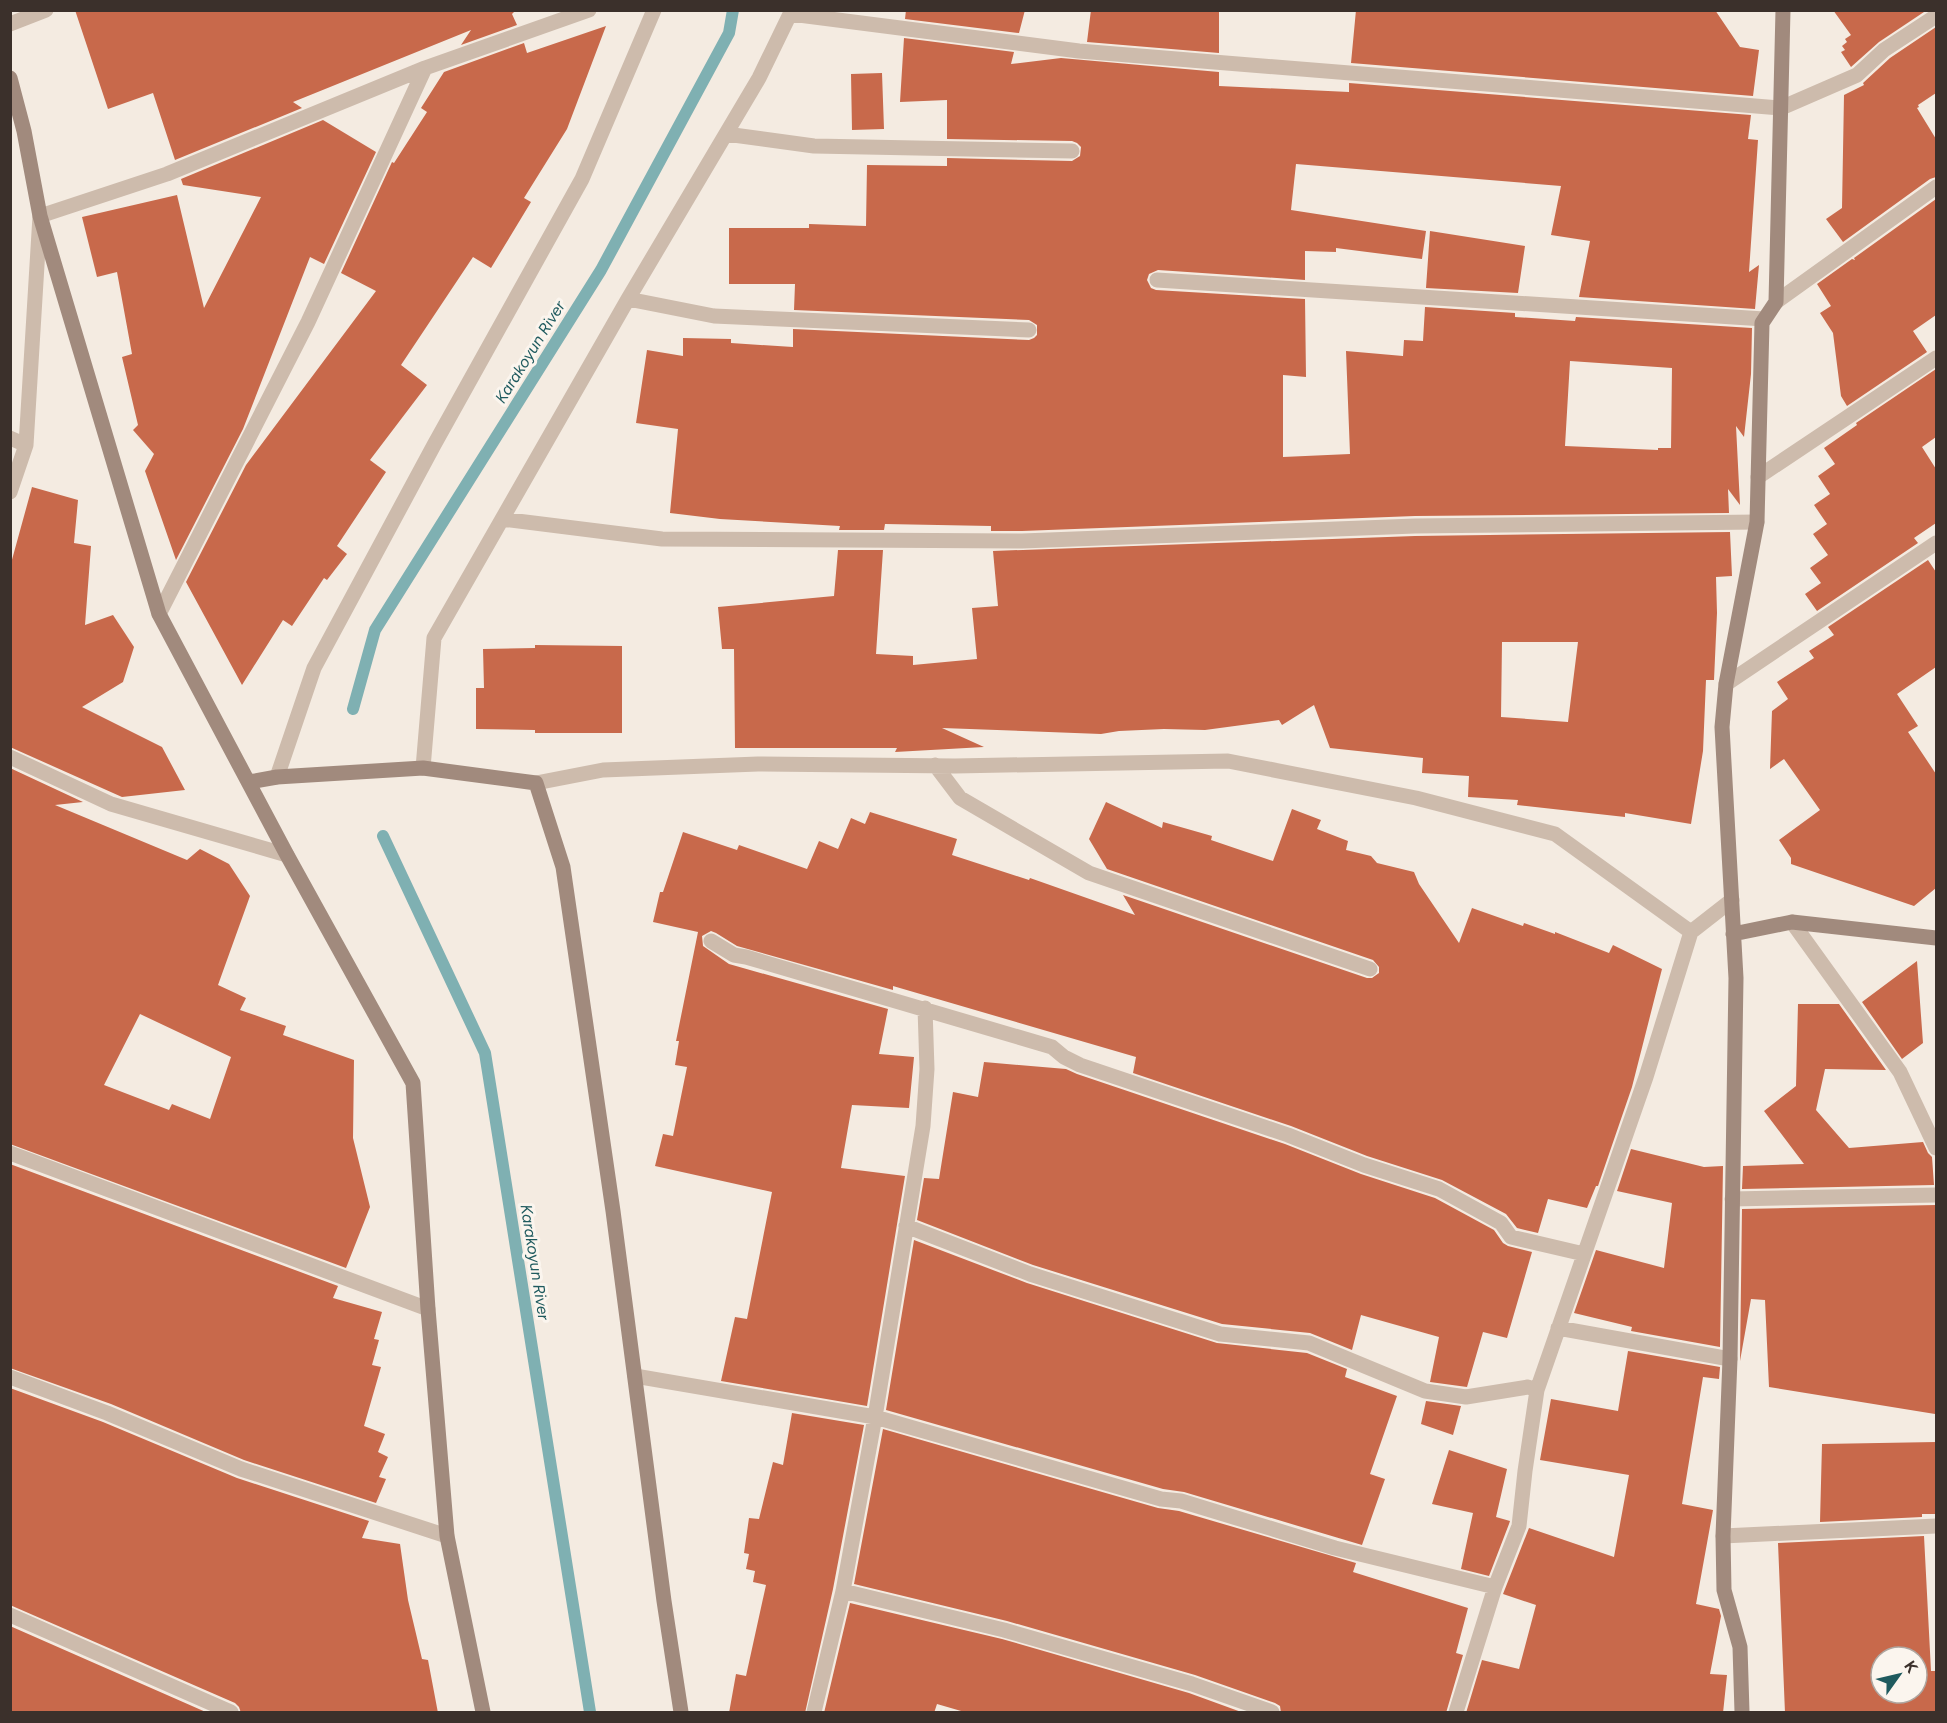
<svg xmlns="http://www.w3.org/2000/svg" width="1947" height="1723" font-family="Figtree,sans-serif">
<rect width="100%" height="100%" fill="#f4ebe1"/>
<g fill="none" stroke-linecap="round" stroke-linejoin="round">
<path stroke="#7fb0b2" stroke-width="12" d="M353,709L375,630L601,270L729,33L733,10
M383,836L485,1053L590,1712"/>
</g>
<path fill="#c8694b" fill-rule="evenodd" d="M75,10H516L512,14L517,25L461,45L471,30L293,102L302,108L175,160L153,93L108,109Z
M906,10H1025L1019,33L905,19Z
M1091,10H1219V53L1087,42Z
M1356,10H1483L1512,12V10H1715L1740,47L1759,50L1753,96L1351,63Z
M1833,10H1927L1879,42L1851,67L1841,52L1845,50L1842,46L1847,42L1845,39L1851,35Z
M606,26L567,129L524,198L531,202L491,268L473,257L401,365L427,385L370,460L386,472L337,546L347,554L327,580L324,578L292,626L283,620L242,685L186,582L246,465L376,291L341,273L392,162L394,163L427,112L421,108L444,72L524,43L527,53Z
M1936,27V93L1918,105L1919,107L1917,108L1936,139V177L1930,179L1843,242L1826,219L1842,208L1844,95L1864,85L1863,83L1890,58Z
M904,38L1014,52L1011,64L1061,58L1219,72V86L1349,92V83L1751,115L1748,139L1758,140L1749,272L1759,265L1755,309L1579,297L1590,241L1551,235L1561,186L1296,164L1291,210L1426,231L1422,259L1336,248V252L1305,251V280L1158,270L1149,274L1147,280L1151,288L1156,290L1305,299L1306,377L1283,375V457L1350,454L1346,351L1403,356L1404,340L1423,341L1425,307L1515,313V317L1575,321L1576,317L1752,328L1751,374L1744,437L1736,426L1740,505L1728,489L1729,513L1415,516L1022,531H991V526L885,524L884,530H839L840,526L720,519L670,513L678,429L636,423L647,350L683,356V338L731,339V343L793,347V329L1029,340L1034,338L1037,335V325L1029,320L794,310L795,284H729V228H809V224L866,226L867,165L947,166V158L1072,161L1080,156L1081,147L1077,143L1072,141L947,139V100L900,102ZM1570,361L1672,368L1671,448H1658V450L1565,446Z
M882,73L884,129L852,130L851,74Z
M323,120L376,152L324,264L310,257L243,429L176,560L145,471L154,454L133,430L138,425L122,357L132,354L117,272L97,277L82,217L177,195L204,308L261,197L183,185L181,179Z
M1936,199V315L1913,331L1927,352L1847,406L1841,396L1833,333L1820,313L1831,306L1817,284L1852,259L1855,260L1854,258Z
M1430,231L1525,246L1518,293L1426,288Z
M1936,369V437L1922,447L1936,469V523L1914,538L1918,543L1817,611L1805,594L1821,583L1810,568L1828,555L1813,534L1827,524L1814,505L1830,494L1818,476L1835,464L1824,448L1857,425L1856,423Z
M32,487L78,500L74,543L91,546L85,625L113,615L134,647L123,682L82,707L162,747L185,790L122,797L10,747V567Z
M1730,532L1732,576L1716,577L1717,613L1714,680H1706L1703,751L1691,824L1625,813V817L1517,805L1518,800L1468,797L1469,776L1422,773L1423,758L1330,748L1314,705L1282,725L1279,720L1205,730L1164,729L1119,731L1101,734L942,728L984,747L895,752L897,748H735L734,649H722L718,607L834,596L838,550H883L876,654L913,656V665L977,659L972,608L998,606L993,551L1415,536ZM1502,642H1578L1568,722L1501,717Z
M1928,560L1936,572V667L1897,694L1918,726L1908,732L1936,774V888L1914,906L1791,864V858L1779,840L1820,810L1784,759L1770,769L1772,711L1788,699L1777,682L1814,658L1809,651L1834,635L1828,627Z
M535,645L622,646V733H535V730L476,729V688H484L483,649L535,648Z
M10,768L83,802L55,805L187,860L200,849L229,864L250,896L218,985L246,998L240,1010L286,1026L283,1035L354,1060L353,1138L370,1207L346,1268L10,1144ZM140,1014L231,1057L210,1119L172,1104L169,1110L104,1085Z
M1106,802L1162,828L1163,822L1212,836L1211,840L1273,861L1292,809L1321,820L1317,829L1348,841L1346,850L1371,856L1377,863L1414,872L1419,884L1459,943L1472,908L1523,926L1524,923L1555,934V932L1609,953L1613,945L1662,969L1632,1087L1598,1186H1596L1587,1208L1548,1199L1538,1233L1517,1228L1506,1214L1442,1180L1367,1156L1291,1126L1133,1073L1136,1057L893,986V990L737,946L716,933L711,931L702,936L703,946L729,964L888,1009L879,1054L914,1057L909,1108L852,1105L841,1168L905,1176L867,1406L721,1381L735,1317L747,1319L772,1192L655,1166L663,1134L673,1136L687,1067L675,1065L679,1041H676L698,932L653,922L660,892H663L683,832L737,850L739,845L807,869L819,841L838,849L851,818L865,824L870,812L957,839L952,855L1029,880L1030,878L1135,915L1123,895L1367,978H1372L1379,973V967L1373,960L1107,869L1089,839Z
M1917,961L1923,1043L1902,1059L1862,1002Z
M1798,1004H1839L1886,1070L1825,1069L1816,1110L1849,1148L1923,1142L1928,1153L1932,1157L1934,1185L1742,1189L1743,1166L1804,1164L1764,1111L1796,1086Z
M984,1062L1066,1069L1077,1074L1285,1144L1361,1174L1435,1198L1494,1230L1503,1243L1508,1246L1532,1252L1507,1338L1483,1332L1467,1387L1430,1382L1439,1337L1361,1315L1352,1350L1310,1333L1222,1324L1033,1265L917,1220L924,1178L939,1179L953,1092L978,1097Z
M1631,1149L1704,1167L1723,1166L1720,1347L1631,1331L1632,1327L1574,1313L1596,1250L1664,1268L1672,1203L1617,1191Z
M10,1164L338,1286L333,1298L382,1312L374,1339L379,1340L372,1365L381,1367L364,1426L385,1434L378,1452L388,1457L379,1477L386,1479L376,1503L244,1460L111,1404L10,1368Z
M1936,1205L1935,1414L1769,1387L1765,1300L1751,1299L1740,1361L1742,1209Z
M914,1240L1027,1283L1217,1343L1307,1353L1347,1369L1345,1377L1397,1396L1370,1474L1385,1479L1362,1545L1184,1492L1163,1489L886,1410Z
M1628,1351L1720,1367L1719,1379L1703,1377L1682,1504L1713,1510L1696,1604L1719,1609L1721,1616L1710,1674L1727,1675L1723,1713H1466L1482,1660L1519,1669L1536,1605L1503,1594L1529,1528L1614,1557L1629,1475L1540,1460L1551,1399L1618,1411Z
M10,1388L103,1422L237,1478L369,1521L362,1538L400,1544L408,1600L422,1659L428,1660L438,1713H241L239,1707L235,1703L10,1605Z
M1426,1401L1461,1406L1453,1435L1421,1424Z
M792,1413L864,1425L833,1589L805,1713H729L736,1674L746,1676L766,1585L753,1582L755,1571L746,1569L749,1554L744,1553L749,1518L759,1519L773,1462L783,1465Z
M883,1429L1158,1508L1179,1511L1356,1563L1353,1572L1468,1608L1456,1653L1463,1655L1446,1713H1281L1280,1706L1275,1703L1195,1675L1007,1621L854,1584Z
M1936,1442V1514H1922V1517L1820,1522L1822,1444Z
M1449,1450L1507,1469L1496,1517L1510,1521L1509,1524L1489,1576L1461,1569L1473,1513L1432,1504Z
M1924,1536L1931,1671H1936V1713H1785L1778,1543ZM1881,1657H1917V1693H1881Z
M850,1603L1002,1639L1189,1693L1244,1713H968L937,1704L934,1713H824Z
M10,1626L208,1713H10Z"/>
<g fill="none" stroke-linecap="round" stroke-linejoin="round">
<path stroke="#cdbbac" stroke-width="15" d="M791,14L1079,51L1781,108L1857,75L1884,50L1936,16
M10,24L46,10
M726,134L814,146L1072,151
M1157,280L1764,319
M628,299L714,316L1029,330
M1776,302L1936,187
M10,438L26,445
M1758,477L1936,358
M10,492L26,445L40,216L167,174L425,68L589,10
M502,519L662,539L1022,541L1415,526L1757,522
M159,614L308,322L425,68
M1726,684L1936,543
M10,757L111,804L287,855
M935,765L960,798L1089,873L1370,969
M423,768L434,638L628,299L759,78L792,10
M277,777L314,668L434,445L582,179L654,10
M536,783L603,770L758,764L955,766L1228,761L1416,798L1555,834L1691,932L1732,900
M1792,922L1900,1072L1936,1148
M711,941L734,955L746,957L1052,1047L1064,1057L1080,1065L1288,1135L1364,1165L1439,1189L1501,1223L1511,1237L1584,1254
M10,1153L428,1309
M1732,1199L1936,1195
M906,1226L1030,1274L1220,1334L1309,1343L1425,1391L1466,1397L1528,1387L1537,1390
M1558,1328L1730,1359
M635,1376L875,1417L1161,1499L1181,1501L1335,1548L1495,1587
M10,1377L107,1413L241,1469L447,1536
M1723,1536L1936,1526
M843,1591L1004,1630L1192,1684L1272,1712
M10,1615L231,1712
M814,1712L843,1591L875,1417L923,1126L927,1069L925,1008
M1456,1712L1495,1587L1519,1526L1525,1471L1537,1390L1646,1077L1691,932"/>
<path stroke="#a18a7d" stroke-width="15" d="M10,78L24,131L40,216L159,614L287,855L413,1083L428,1309L447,1536L483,1712
M249,782L277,777L423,768L536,783L563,867L613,1211L664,1601L681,1712
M1733,934L1792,922L1936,938
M1742,1712L1740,1647L1724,1590L1723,1536L1730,1359L1736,978L1722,727L1726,684L1757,522L1762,323L1776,302L1783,10"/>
</g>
<g text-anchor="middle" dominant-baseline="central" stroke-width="6" stroke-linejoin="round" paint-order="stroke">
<g font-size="16" font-style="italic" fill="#1f5a5e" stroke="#fbf5ee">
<text transform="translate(530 352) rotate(-58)">Karakoyun River</text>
<text transform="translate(535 1262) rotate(81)">Karakoyun River</text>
</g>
</g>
<rect width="1947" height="1723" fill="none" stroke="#3b302b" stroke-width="24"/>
<g transform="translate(1899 1675) rotate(56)"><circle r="28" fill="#fbf5ee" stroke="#aea6a0" stroke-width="1.5"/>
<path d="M0-4.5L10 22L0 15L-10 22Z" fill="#1f5a5e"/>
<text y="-9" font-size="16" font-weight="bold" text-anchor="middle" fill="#3b302b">K</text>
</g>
</svg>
